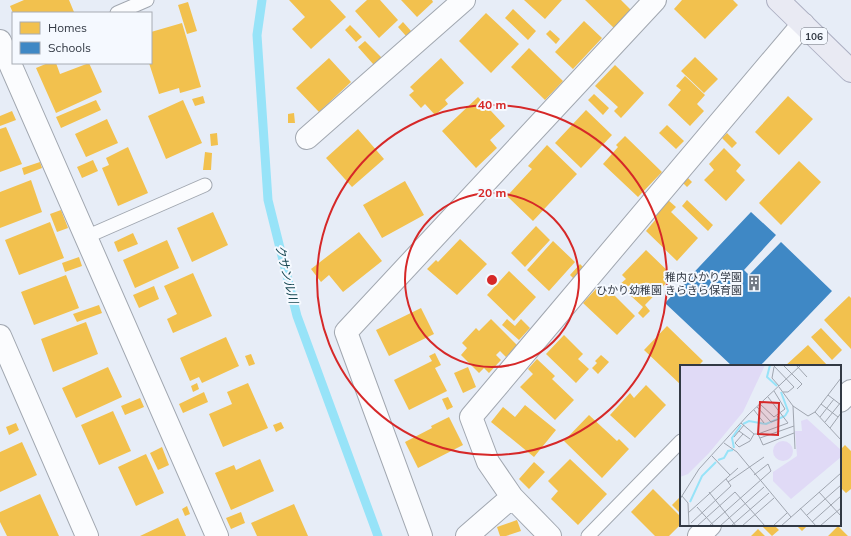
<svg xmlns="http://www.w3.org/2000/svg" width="851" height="536" font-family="Mulish,'Noto Sans JP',sans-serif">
<rect width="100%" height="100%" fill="#e7edf7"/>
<path fill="#f2c14e" d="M24,0H69L74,12L13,13L10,6Z
M289,0H330L346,17L311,49L292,29L305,17Z
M367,0H380L398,20L379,38L355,11Z
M401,0H432L433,2L417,17Z
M524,0H562L545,19Z
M585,0H621L632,11L615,29Z
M682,0H733L738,5L705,39L674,9Z
M188,2L197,31L187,34L178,5Z
M513,9L536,31L528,40L505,18Z
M486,13L519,44L491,73L459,41Z
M584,21L602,38L573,69L555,52Z
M403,22L411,31L406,36L398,27Z
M182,23L201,87L180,93L179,88L159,94L149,63H151V32Z
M350,25L362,37L356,42L345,30Z
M550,30L560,39L556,44L546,34Z
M365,41L382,58L374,65L358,47Z
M529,48L563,81L545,100L511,67Z
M695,57L718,79L704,93L681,71Z
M329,58L351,82L319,112L296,88Z
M441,58L464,83L445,100L448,104L435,115L425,104L421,108L409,95L414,91L410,87Z
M48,63H56L60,74L89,63L102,92L56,113L36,68Z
M615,65L644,93L621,118L614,111L618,107L595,86Z
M685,76L705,95L697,104L704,111L690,126L668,105L681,90L676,86Z
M594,94L609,108L603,115L588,100Z
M203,96L205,103L195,106L192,99Z
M788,96L813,119L779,155L755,132Z
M478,97L505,126L490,140L497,148L476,168L442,131Z
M96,100L101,110L61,128L56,117Z
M183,100L202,143L166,159L148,116Z
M586,110L612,135L581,168L555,143Z
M12,111L16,120L0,126V116Z
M294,113L295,123H288V114Z
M107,119L118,143L86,157L75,134Z
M667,125L684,141L676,149L659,133Z
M6,127L22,164L0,172V129Z
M358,129L384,159L352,187L326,158Z
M217,133L218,145L211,146L210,134Z
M727,133L737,143L732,148L722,138Z
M625,136L662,172L638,197L603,164L618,147L616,145Z
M547,145L577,174L533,221L507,196L532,169L528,166Z
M128,147L148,193L118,206L102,168L109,165L106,158Z
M724,148L741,165L736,171L745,180L726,201L704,180L714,170L709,164Z
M205,152L212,153L211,170H203Z
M93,160L98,171L82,178L77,167Z
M799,161L821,182L781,225L759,203Z
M40,162L42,168L24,175L22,168Z
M688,178L692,182L687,187L683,183Z
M31,180L42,212L0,228V192Z
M405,181L424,215L382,238L363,205Z
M668,200L676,207L671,212L698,238L677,261L646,231L656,219L653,216Z
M687,200L713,225L708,231L682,206Z
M61,210L68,228L57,232L50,214Z
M213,212L228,245L192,262L177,228Z
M50,222L64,258L19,275L5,240Z
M536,226L550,240L525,267L511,253Z
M359,232L382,261L343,292L329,275L321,282L311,269Z
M133,233L138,244L118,252L114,242Z
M460,239L487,264L457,295L427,269L436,260L438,262Z
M167,240L179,268L135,288L123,260Z
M553,241L575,262L549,291L527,270Z
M646,250L673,276L645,305L650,311L643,318L638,313L643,307L619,285L626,279L622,275Z
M79,257L82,266L65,272L62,263Z
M580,264L584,268L574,279L570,275Z
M509,271L536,297L514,321L487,295Z
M193,273L212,316L173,333L167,319L177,314L164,286Z
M66,275L79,308L34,325L21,292Z
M154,286L159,299L139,308L133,295Z
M607,288L635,316L617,335L583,303L596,289L602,294Z
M849,296L851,298V349L824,320Z
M99,305L102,313L77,322L73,314Z
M421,308L434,334L389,356L376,330Z
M491,319L517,345L506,357L500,351L496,355L501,360L489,373L484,368L479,373L461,355L467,348L462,343L476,328L479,331Z
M507,319L515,326L521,319L530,328L519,340L502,325Z
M86,322L98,354L53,372L41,339Z
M667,326L703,361L698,366H681V385L644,350Z
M821,328L842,350L832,360L811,337Z
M564,335L583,354L578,359L589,369L576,383L546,354Z
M226,337L239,366L202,383L199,377L190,381L180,358Z
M808,345L828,366H785Z
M435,353L441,365L435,368L447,391L409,410L394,380L432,361L429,356Z
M251,354L255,364L249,366L245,356Z
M601,355L609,362L598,374L592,368L597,363L595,361Z
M537,359L555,376L552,379L574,400L555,420L520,387L533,374L528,369Z
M108,367L122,397L76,418L62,388Z
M468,367L476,387L463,393L454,373Z
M197,383L199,389L193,392L191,386Z
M248,383L268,428L223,447L209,414L232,404L227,392Z
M646,385L666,405L635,438L610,415L630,393L634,398Z
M204,392L208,402L183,413L179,404Z
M448,397L453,407L447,410L442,399Z
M140,398L144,407L125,415L121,406Z
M525,405L556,430L534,457L491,422L503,407L515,417Z
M113,411L131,451L99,465L81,425Z
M589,415L617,441L619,439L629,449L602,478L564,441Z
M449,417L463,445L418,468L405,442L432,428L431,426Z
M281,422L284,428L276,432L273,425Z
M16,423L19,430L9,435L6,427Z
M22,442L37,475L0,492V452Z
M845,445L851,451V489L846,493L840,487V450Z
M162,447L169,465L158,470L150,453Z
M146,454L164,493L136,506L118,467Z
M260,459L274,491L231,510L215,473L234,465L236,470Z
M570,459L607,494L578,525L551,499L558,491L548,481Z
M534,462L545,472L529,489L519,479Z
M653,489L681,517V524L669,536H655L631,512Z
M40,494L59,536H7L0,522V512Z
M680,497L681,498V514L672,505Z
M294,504L308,536H257L251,523Z
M187,506L190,514L185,516L182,509Z
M241,512L245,523L231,529L226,518Z
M178,518L186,536H140Z
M517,520L521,531L506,536H500L497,527Z
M761,525H774L779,530L772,536Z
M796,525H808L802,531Z
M838,526L848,536H828Z
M758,529L765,536H751Z"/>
<path fill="#3f88c5" d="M751,212L776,235L744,270L749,275L781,242L832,291L760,366H732L665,303Z"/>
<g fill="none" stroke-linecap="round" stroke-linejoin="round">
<path stroke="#97e3f8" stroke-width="9" d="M262,0L257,35L268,200L297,316L378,536"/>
<g stroke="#a1a7b0" stroke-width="15">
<path id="lane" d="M117,13L147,0
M86,237L205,185
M588,536L681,441"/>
</g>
<g stroke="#a1a7b0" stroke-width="24">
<path id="street" d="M0,41L217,536
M307,138L464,0
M0,336L87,536
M840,401L851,391
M421,536L346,332L655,0
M467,536L512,497
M550,536L512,497L488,462L471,417L803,24
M699,536L710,525"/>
</g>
<g stroke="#adb0c3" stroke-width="24">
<path id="primary" d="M778,0L851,71"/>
</g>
<use href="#lane" stroke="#fbfcfe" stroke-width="13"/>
<use href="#street" stroke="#fbfcfe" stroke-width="22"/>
<use href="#primary" stroke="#e9eaf3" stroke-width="22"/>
</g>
<g fill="none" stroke="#d62828" stroke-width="2">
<circle cx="492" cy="280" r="87"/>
<circle cx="492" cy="280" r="175"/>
</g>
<defs>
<g id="building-bare" transform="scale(1.2)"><path d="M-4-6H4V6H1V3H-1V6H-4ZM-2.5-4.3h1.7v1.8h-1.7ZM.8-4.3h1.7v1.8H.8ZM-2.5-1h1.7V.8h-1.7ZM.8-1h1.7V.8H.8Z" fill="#717883" stroke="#f5f9ff" stroke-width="2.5" paint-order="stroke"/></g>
</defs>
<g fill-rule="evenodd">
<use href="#building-bare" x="754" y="283"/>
</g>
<g text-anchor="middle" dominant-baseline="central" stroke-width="4" stroke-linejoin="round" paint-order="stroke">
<rect fill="#f5f9ff" stroke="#6c737c" stroke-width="1" x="801" y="28" width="26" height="16" rx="3"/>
<g font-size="10" font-weight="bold" fill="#323944">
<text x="814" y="36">106</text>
</g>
<g font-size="11" fill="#323944" stroke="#f5f9ff" text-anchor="end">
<text x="742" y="277">稚内ひかり学園<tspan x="742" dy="13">ひかり幼稚園 きらきら保育園</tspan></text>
</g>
<g font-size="12" font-style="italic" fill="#174752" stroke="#f5f9ff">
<text transform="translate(287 274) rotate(76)">クサンル川</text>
</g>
</g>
<g transform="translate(680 365)">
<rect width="161" height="161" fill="#e7edf7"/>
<path d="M0,0H85L63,47L29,88L8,109L0,112ZM127,54L161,85V92L111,134L93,116V107L117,91L115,66H122L121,56ZM93 86a10 10 0 1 1 20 0a10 10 0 1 1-20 0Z" fill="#e0daf6"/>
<path fill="none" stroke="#97e3f8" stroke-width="2" d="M90,0L87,12L97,21M101,27L108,46L105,51M63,59L69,56L86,59L105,51M54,83L52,73L61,60M38,95L44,93L48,86L53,85M10,137L22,111L36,97"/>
<path fill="none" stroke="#9fa5af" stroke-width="1" d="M93,0L114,22L108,27H103M103,0L122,19L117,24M116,0L127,12M94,2L92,13L99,21M99,22L113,41L128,51L135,47L161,13M148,30L161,40M80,39L94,52L105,44L94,26M141,39L158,52M113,41L115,84M77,42L91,57L99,54L97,51M74,45L84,58M135,47L161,75M140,52L154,34M145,57L161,37M61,58L74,69H78L108,58L88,32M150,63L161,48M59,66L70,74M63,69L55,78L59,82L70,76L74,69M78,69L83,80L114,68M54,72L64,60M80,73L114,61M44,78L57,87L111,152M32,91L50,110M48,117L84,92M29,127L56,161M139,127L161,151M2,131L8,138L9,161M0,134L19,104L68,50L121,0M17,142L34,161M120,143L136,161M8,148L58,103M127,150L161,120M132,157L161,131M11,158L51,121L46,114M17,161L55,127L85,161M29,161L91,106L88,99L74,110M40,161L84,122M51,161L89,128M62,161L94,133M93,161L107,148M101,161L161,108M140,161L161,143"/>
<path fill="#d62828" fill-opacity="0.15" stroke="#d62828" stroke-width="2" d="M80,37L99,38L98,70L78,69Z"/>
<rect width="161" height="161" fill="none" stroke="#323944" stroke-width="2"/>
</g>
<circle cx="492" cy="280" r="6" fill="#d62828" stroke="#f5f9ff" stroke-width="2"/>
<g font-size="12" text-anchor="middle" font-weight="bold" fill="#d62828" stroke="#f5f9ff" stroke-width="4" stroke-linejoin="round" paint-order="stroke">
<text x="492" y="109">40 m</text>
<text x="492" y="197">20 m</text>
</g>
<rect x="12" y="12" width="140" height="52" fill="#f5f9ff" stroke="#a7acb4"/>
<rect x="20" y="22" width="20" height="12" fill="#f2c14e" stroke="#a7acb4"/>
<text x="48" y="32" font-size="12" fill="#323944">Homes</text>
<rect x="20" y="42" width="20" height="12" fill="#3f88c5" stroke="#a7acb4"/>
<text x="48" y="52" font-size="12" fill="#323944">Schools</text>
</svg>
